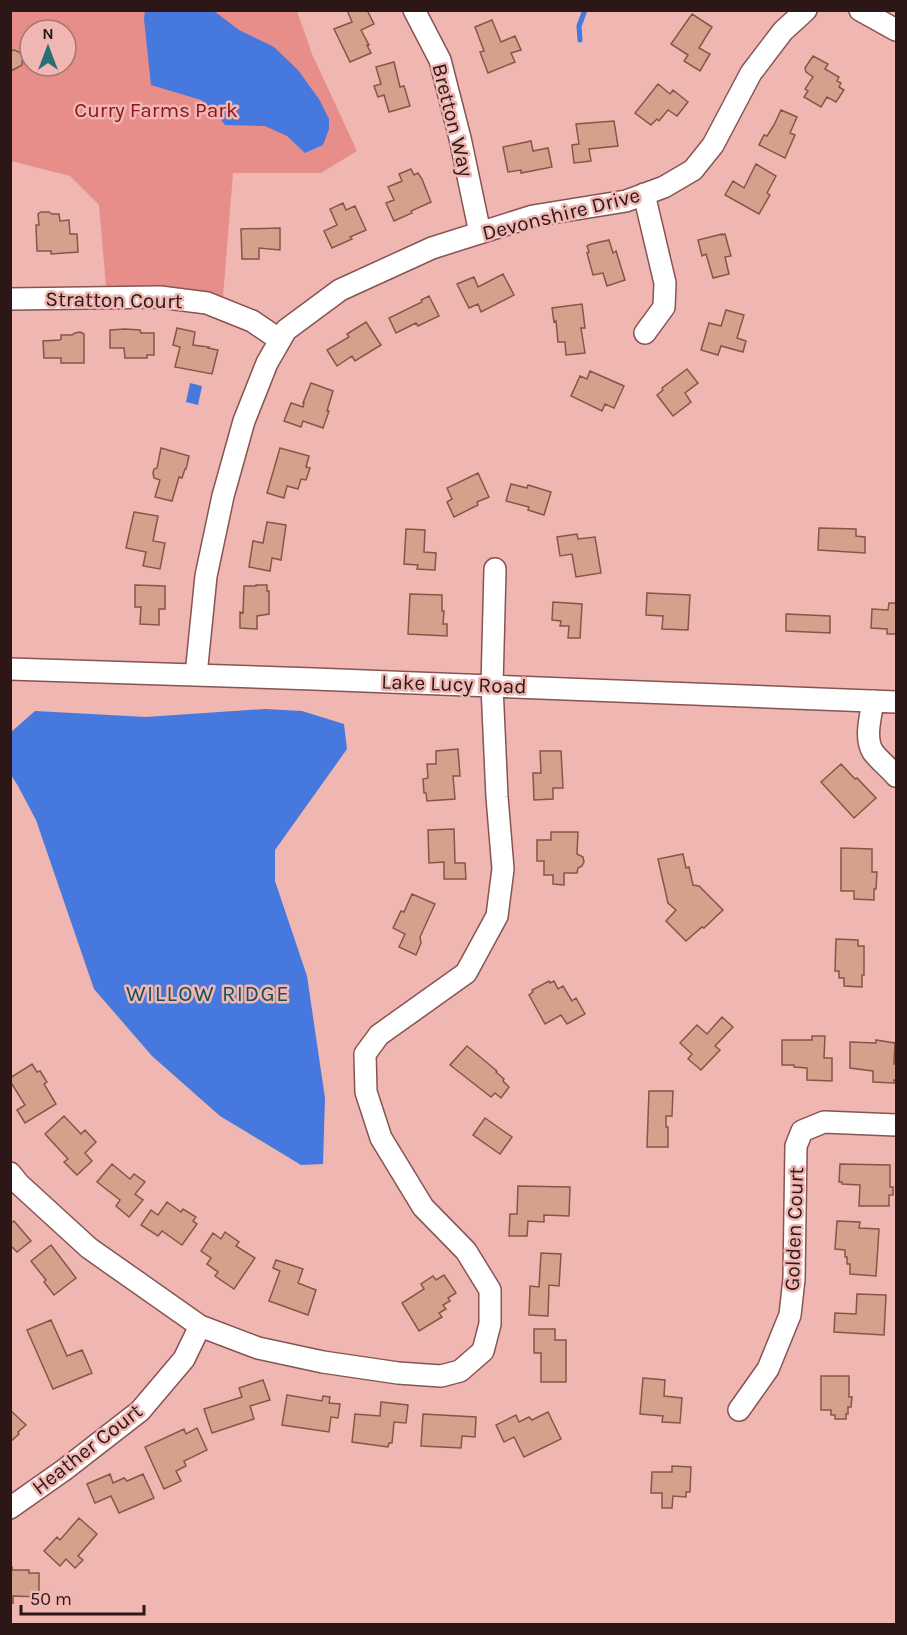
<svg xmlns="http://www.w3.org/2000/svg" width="907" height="1635" font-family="Karla,sans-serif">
<rect width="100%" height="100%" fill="#efb6b2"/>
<path fill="#e88e8a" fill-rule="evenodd" d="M10,11H297L312,54L357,151L321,173H233L222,309L107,298L99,205L70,176L11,161ZM30,30H66V66H30Z"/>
<path fill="#4678de" d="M145,11H214L239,30L274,47L298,70L319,99L329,119V129L323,145L305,153L287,136L265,126L225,125L215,112L201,100L151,85L144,19Z
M190,383L202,386L198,405L186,402Z
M265,709L302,711L344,724L347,749L275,850V881L307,976L325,1098L323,1164L301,1165L220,1116L152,1056L94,989L36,820L18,786L11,775V732L35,711L146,717Z"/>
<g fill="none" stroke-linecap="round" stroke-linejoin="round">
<path stroke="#4678de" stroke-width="5" d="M580,40L579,26L585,10"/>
</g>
<path fill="#d3a18c" stroke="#855745" stroke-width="1.5" d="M347,10H367L374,24L361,30L369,45H367L371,53L350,62L334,29L352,22Z
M692,14L712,27L699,48L710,54L700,71L684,61L688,55L671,44Z
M492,20L501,42L515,36L521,50L511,53L515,62L488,73L480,52L484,51L475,27Z
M14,50L23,54L22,65L13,70L10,68V51Z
M813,56L828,64L825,69L839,77L837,81L841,83L839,87L844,90L836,102L827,97L821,107L804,97L808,91L805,89L813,77L806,72L805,68Z
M394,62L400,87L404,86L410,106L389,112L384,95L378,97L374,86L381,84L376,67Z
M658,84L670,94L673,90L688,102L677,116L668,110L659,121L657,119L651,125L635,113Z
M781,110L797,117L790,133L795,135L785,158L759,145L764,135L767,136L774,125Z
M614,121L618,146L589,149L591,161L574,163L572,145L579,144L576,124Z
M531,141L533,151L548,148L552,167L521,173V170L508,172L503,147Z
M756,164L776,176L767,193L770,195L759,214L725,195L733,181L744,188Z
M411,169L414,175L418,173L422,179L431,202L411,211L412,213L394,221L386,203L394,200L388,187L402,181L399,174Z
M343,203L346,210L355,206L366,230L350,237L352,239L332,248L324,231L337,225L330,209Z
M41,212H49L52,214H59L60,221L69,220L70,234H77L78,252L51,254V251H37L36,225H39L38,214Z
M280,228V250L259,248V259H242L241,229Z
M722,234V235L725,234L731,256L725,257L729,274L713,278L706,254L702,256L698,240Z
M609,240L613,253L616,251L625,280L607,286L603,273L593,275L587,253L589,252L587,246L591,244Z
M503,274L514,295L481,312L478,304L469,308L457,284L474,277L478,287Z
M429,296L439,316L418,326L416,323L396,333L389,318L422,302L421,300Z
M582,304L585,328H581L585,353L566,355L565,342H558L556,321L554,322L552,308Z
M726,310L744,315L737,338L746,341L743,352L721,346L718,355L701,350L709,323L721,326Z
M366,322L381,345L355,361L352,356L337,366L327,350L349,337L347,334Z
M177,328L195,332L193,345L209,347L208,348L218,350L212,374L175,367L180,347L173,345Z
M125,329L140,330L141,333H154V355H147V358H125L124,348H110V330Z
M80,332L84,334V363H61V358H44L43,341L60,340L61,339V335H72L75,333Z
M687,369L698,383L685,393L691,402L673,416L657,395L663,390L662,388Z
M590,371L624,386L614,408L605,404L602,411L571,396L580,376L587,379Z
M311,383L333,391L327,411H329L323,428L303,421L301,427L284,421L291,403L303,407L304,403H303Z
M161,448L189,456L186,469H185L182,478L179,477L172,501L155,497L160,480L154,478L153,473L154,469L157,468Z
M280,448L309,456L306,467L310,468L306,480L301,479L298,489L287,486L284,498L267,493Z
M478,473L489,497L477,502L478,505L454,517L447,502L452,499L447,488Z
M511,484L527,488L528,485L551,492L544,515L528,510L529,507L506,501Z
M134,512L158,516L153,541L165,543L160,569L143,566L146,552L126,548Z
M267,522L286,525L281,560L272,558L270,571L249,567L253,541L263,543Z
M819,528L856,529V536L865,537V553L818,550Z
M406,529L425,530L424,552L436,553L435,570L417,569L418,565L404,564Z
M577,534L578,539L595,537L601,573L576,577L572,554L560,556L557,537Z
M135,585L165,586V609H159V625L140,624L141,607H135Z
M256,585H267V591H269V614L257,616V629L240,628V612L243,613L244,586H256Z
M647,593L690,595L688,630L662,629L663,616L646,615Z
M410,594L442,595V611H444L443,624H447V636L408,634Z
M553,602L582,604L580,638H568L569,626H560L561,621L552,620Z
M889,603H896V634H887V629L871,628L872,609L888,610Z
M786,614L830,616V633L786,631Z
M458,749L460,776H453L455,799L427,801L426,793H424L423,779L428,778L427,764H436V751Z
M540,751H561L563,788H553V799L534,800L533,773H541Z
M841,764L855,779L857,778L876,798L854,818L821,782Z
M454,829L455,863H465L466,879H444V862L429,863L428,830Z
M551,832H578L577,854L583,857L584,862L582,866L578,868L577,873H564V885L553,884V875H544V861H537V840H551Z
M841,848L872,849V872H877L876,889H874V900L854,899V891H841Z
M683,854L686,868L689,867L693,885L699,886L723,910L704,928L702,927L686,941L666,921L676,910L668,903L658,859Z
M412,894L435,904L420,937L421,943L416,955L399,947L405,934L393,928L401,911L404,912Z
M836,939L858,940V946H864V975H862V987L844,986V978H839V971H835Z
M549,981L550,983L554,981L558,989L563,986L572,1001L576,998L585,1014L567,1024L561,1015L545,1024L529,995L533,992L532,990Z
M722,1017L733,1027L715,1046L720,1050L701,1070L688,1059L692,1054L680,1043L697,1025L707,1034Z
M812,1036H825L824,1058H832V1081L807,1080V1068L794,1067V1065H782V1040H812Z
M876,1040L895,1043L894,1064H896V1080H894V1083L873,1082V1071L850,1068V1042L876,1043Z
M467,1046L497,1071L496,1072L504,1079L503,1081L509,1087L501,1098L495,1093L491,1097L450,1065Z
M32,1064L37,1072L40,1071L47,1082L44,1084L56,1104L25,1123L17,1110L25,1105L10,1081V1078Z
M649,1091H673L672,1116H666V1127H668V1147H647Z
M64,1116L81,1134L85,1130L96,1142L85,1153L92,1161L77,1175L64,1162L68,1159L45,1134Z
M485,1118L512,1137L500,1154L473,1135Z
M112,1164L130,1179L134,1174L145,1182L135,1194L143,1200L129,1217L116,1206L120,1200L97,1182Z
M840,1164L890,1165V1187H893V1195H889V1206H859L860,1185L842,1184V1182H839Z
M518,1186L570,1187L569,1216L544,1215V1222L528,1221L527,1236H509L510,1214H517Z
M167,1202L181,1212L183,1209L196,1217L193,1221L197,1224L182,1245L162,1231L158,1236L141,1225L151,1210L158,1215Z
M14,1221L31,1241L17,1252L10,1245V1224Z
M837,1221L860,1222L859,1228L879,1229L876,1276L850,1274V1264H847V1257H845V1250L835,1249Z
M225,1232L239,1242L236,1246L255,1258L234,1289L215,1276L218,1272L207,1264L211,1258L201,1251L213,1233L221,1239Z
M51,1245L76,1278L54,1295L44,1282L46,1280L31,1261Z
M541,1253L561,1254L559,1286L549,1285L548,1316L529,1315L530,1286L539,1287Z
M276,1260L303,1269L298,1283L316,1290L308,1315L269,1301L280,1271L273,1268Z
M444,1275L456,1293L448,1298L450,1301L443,1305L446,1309L439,1313L442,1317L419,1331L402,1303L424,1289L421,1284L433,1276L436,1280Z
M857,1294L886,1295L884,1335L834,1332L835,1313L856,1314Z
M51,1320L67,1356L82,1350L92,1373L53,1389L27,1330Z
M534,1329H555V1340H566V1382H541V1353H534Z
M821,1376H849V1397H852L851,1407H848V1414H846V1419H835V1415H831V1410H821Z
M643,1378L665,1380L664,1396L682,1398L680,1423L662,1422L663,1416L640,1414Z
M263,1380L270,1400L250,1406L254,1419L212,1433L204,1409L242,1397L239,1388Z
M287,1395L322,1401L323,1396L330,1397L329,1403L340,1404L338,1418L331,1417L329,1432L282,1425Z
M381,1402L408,1405L406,1423L394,1422L392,1443H389L388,1447L352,1442L355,1414L380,1416Z
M10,1410L26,1425L18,1432L19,1434L10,1442Z
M548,1412L561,1439L524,1457L514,1437L504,1442L496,1425L516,1415L519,1422L529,1417L532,1420Z
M423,1414L476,1417L475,1437L462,1436L461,1448L421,1446Z
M197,1428L207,1450L184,1461L186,1466L176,1471L181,1481L164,1489L145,1447L184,1429L186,1434Z
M672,1466L691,1467L690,1492H686V1497L673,1496L672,1508H662V1493H651L652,1472H672Z
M110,1474L113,1483L124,1478L127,1481L143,1474L154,1498L119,1513L111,1496L95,1503L87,1484Z
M79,1518L97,1534L78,1556L83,1560L75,1568L66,1559L60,1566L44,1551L57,1537L60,1540Z
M10,1567H12V1570H29V1573H39V1597L13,1596V1603H10Z"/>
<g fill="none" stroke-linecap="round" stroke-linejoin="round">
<g stroke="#865452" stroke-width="24">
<path id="minor" d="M414,10L440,60L460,138L480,233
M860,10L896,30
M644,194L665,283L664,307L645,333
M10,299L160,297L207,303L252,321L280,340
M10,669L314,679L896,702
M196,675L206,576L223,496L244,421L267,363L286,330L340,290L432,248L533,216L626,201L664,187L693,170L713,145L751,73L783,31L806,10
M873,701C871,716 864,738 873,752C879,760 889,768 896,776
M10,1173L19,1184L89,1248L200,1326L258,1348L323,1362L398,1373L441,1376L460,1371L483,1351L490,1324V1290L466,1251L423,1207L381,1138L366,1092L365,1054L379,1035L466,973L497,916L503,869L497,797L492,686L495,569
M739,1410L768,1369L790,1315L794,1279L796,1146L802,1131L824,1122L896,1125
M10,1508L64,1470L140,1411L184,1359L200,1326"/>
</g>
<use href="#minor" stroke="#fff" stroke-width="21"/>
</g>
<g text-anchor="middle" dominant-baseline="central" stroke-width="5" stroke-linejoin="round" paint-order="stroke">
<g font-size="21" fill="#8f1320" stroke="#efb6b2">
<text x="156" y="110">Curry Farms Park</text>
</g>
<g font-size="21" fill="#2c1716" stroke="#efb6b2">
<text transform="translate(453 120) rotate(76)">Bretton Way</text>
<text transform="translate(561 214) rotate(-14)">Devonshire Drive</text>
<text transform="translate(114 300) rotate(1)">Stratton Court</text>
<text transform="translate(454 684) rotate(2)">Lake Lucy Road</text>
<text transform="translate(794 1229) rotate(-88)">Golden Court</text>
<text transform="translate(87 1449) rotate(-38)">Heather Court</text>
</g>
<g font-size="22" letter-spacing="1.5" fill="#155256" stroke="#efb6b2">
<text x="208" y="994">WILLOW RIDGE</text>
</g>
</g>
<rect width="907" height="1635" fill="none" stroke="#2c1716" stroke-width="24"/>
<g transform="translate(48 48)"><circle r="28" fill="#efb6b2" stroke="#a17674" stroke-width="1.5"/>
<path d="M0-4.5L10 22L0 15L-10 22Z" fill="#257076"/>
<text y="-9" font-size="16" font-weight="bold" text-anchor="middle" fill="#2c1716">N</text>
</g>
<path d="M21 1605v9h123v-9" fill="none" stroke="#2c1716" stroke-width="3"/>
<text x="30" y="1605" font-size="18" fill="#2c1716" stroke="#efb6b2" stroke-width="4.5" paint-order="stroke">50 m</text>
</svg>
